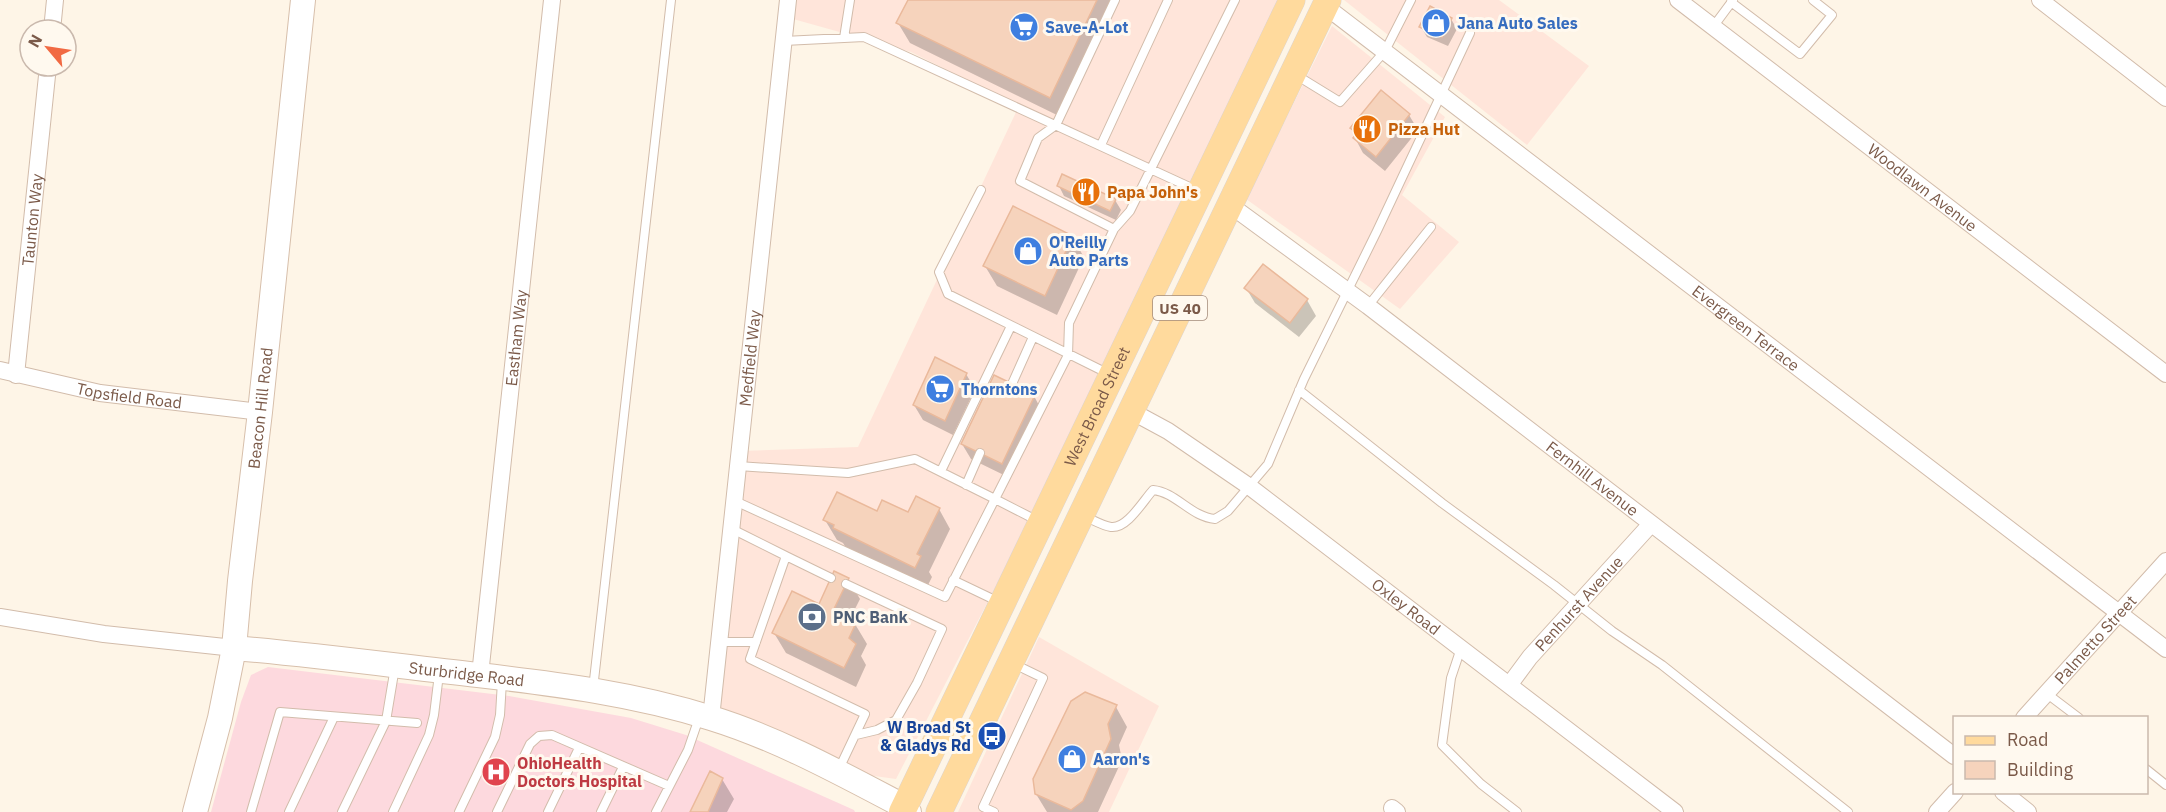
<svg xmlns="http://www.w3.org/2000/svg" width="2166" height="812" font-family="'IBM Plex Sans',sans-serif">
<rect width="100%" height="100%" fill="#fef5e7"/>
<path fill="#ffe5da" d="M788,0H1278L997,584L896,779L838,771L711,718L740,451L858,447L1019,106L911,52L786,17Z
M1344,0H1499L1589,66L1527,145Z
M1332,26L1445,117L1402,195L1459,242L1400,309L1246,199Z
M1039,637L1159,706L1109,812H958Z"/>
<path fill="#fdd9de" d="M268,667L509,696L631,718L686,735L854,810L855,812H211L241,702L251,675Z"/>
<path fill="#0003" d="M909,0H1118L1061,117L910,43L898,23Z
M1451,19L1457,29L1448,46L1427,37L1421,27Z
M1381,92L1409,115L1418,130L1385,171L1363,153L1355,138L1357,136L1352,128Z
M1059,186L1115,200L1121,210L1116,220L1064,196Z
M1072,237L1084,257L1057,315L997,286L985,266Z
M1263,266L1307,300L1316,316L1299,337L1255,303L1246,288Z
M966,374L975,389L953,435L923,420L914,405Z
M1034,396L1042,411L1010,478L971,459L962,444Z
M939,509L950,529L929,572L932,577L927,587L846,548L843,543L837,540L825,520L877,513L908,514Z
M848,579L860,599L849,621L855,624L867,644L861,656L866,665L856,687L786,653L774,633L820,606Z
M1116,707L1127,727L1119,745L1122,760L1098,812H1047L1036,794Z
M722,779L734,799L727,812H692Z"/>
<path fill="#f6d3bc" stroke="#eab99b" stroke-width="1.5" d="M908,0H1097L1050,98L896,23Z
M1430,6L1452,18L1442,37L1419,27Z
M1381,90L1410,114L1376,157L1353,138L1357,133L1350,128Z
M1062,174L1116,199L1110,211L1057,186Z
M1013,206L1073,236L1045,296L983,266Z
M1263,264L1308,299L1290,323L1244,288Z
M935,357L967,373L945,421L913,405Z
M994,375L1035,395L1002,464L961,444Z
M837,492L877,511L882,500L908,512L916,496L940,508L917,554L921,556L915,568L833,528L834,525L823,520Z
M834,571L849,578L833,611L856,623L849,638L856,644L844,668L772,633L792,591L819,604Z
M1085,692L1117,705L1108,724L1111,739L1083,801L1071,810L1035,794L1033,779L1071,701Z
M710,771L723,778L708,812H690Z"/>
<g fill="none" stroke-linecap="round" stroke-linejoin="round">
<g stroke="#d2bcab" stroke-width="10">
<path id="lane" d="M1731,2L1800,54L1832,15L1813,0
M1713,27L1733,0
M844,38L850,0
M784,41L864,37L1196,190
M1296,75L1340,102L1385,51L1411,0
M1101,145L1168,0
M981,190L939,272L948,294L1109,374
M1114,229L1020,181L1038,138L1056,125L1115,0
M1368,306L1431,227
M1012,384L1033,337
M1299,390L1442,503L1554,585L1612,631L1662,665L1848,812
M738,466L848,473L915,459L995,499L1068,355L1069,323L1114,229L1130,211L1235,0
M941,471L1011,326
M966,485L980,453
M735,501L945,597L995,499L1038,521
M1084,516C1093,520 1103,526 1111,527C1127,529 1143,501 1153,490C1176,492 1191,517 1215,519L1228,511L1268,464L1304,379L1377,231L1470,33
M732,529L786,556L750,659L865,714L838,771
M786,556L831,578
M953,580L999,602
M846,584L942,629L917,683L896,720L877,730L856,735
M719,642H756
M1461,648L1451,678L1442,745L1481,784L1517,812
M593,689L671,0
M2046,693L2079,718
M2146,769L2166,785
M251,812L280,712L417,723
M289,812L334,717
M342,812L386,721L395,667
M393,812L429,735L434,715L439,674
M459,812L495,737L500,715L502,681
M497,812L530,744L539,736L552,735L669,786
M548,812L579,748
M601,812L623,767
M656,812L688,750L700,715
M994,812L983,807L1043,678L1014,664"/>
</g>
<g stroke="#d2bcab" stroke-width="18">
<g id="street">
<path id="s1" d="M1678,0L2166,374"/>
<path d="M2040,0L2166,98"/>
<path id="s2" d="M1325,6L2166,649"/>
<path d="M52,30L55,0"/>
<path id="s3" d="M1230,205L1368,306L1954,756"/>
<path id="s4" d="M0,370L100,393L260,412"/>
<path id="s5" d="M16,375L48,66"/>
<path id="s6" d="M1131,411L1168,431L1250,487L1675,812"/>
<path d="M0,617L104,634L234,648"/>
<path id="s7" d="M480,675L552,0"/>
<path id="s8" d="M1510,684L1530,657L1651,524"/>
<path id="s9" d="M711,718L788,0"/>
<path id="s10" d="M2024,718L2166,561"/>
<path d="M2003,792L2028,812"/>
<path d="M1392,808L1397,812"/>
<path d="M1937,812L1955,792"/>
</g>
</g>
<g stroke="#d7bfab" stroke-width="26">
<g id="secondary">
<path id="s11" d="M234,648C316,655 397,666 478,675C557,684 635,694 711,718C779,739 842,774 905,807L909,812"/>
<path id="s12" d="M195,812L220,718L234,648L240,581L260,412L303,0"/>
</g>
</g>
<g stroke="#ddd4d0" stroke-width="27">
<g id="primary">
<path id="s13" d="M902,812L1292,0"/>
<path d="M939,812L1328,0"/>
</g>
</g>
<use href="#lane" stroke="#fff" stroke-width="8"/>
<use href="#street" stroke="#fff" stroke-width="16"/>
<use href="#secondary" stroke="#fff" stroke-width="24"/>
<use href="#primary" stroke="#ffda9d" stroke-width="26"/>
</g>
<defs>
<g id="shop-disc" transform="scale(1.5)"><circle r="9.5" fill="#3f7fe0" stroke="#fff9ef"/><path d="M-5-2.5h2.3a2.7 3.5 0 0 1 5.4 0H5L5.5 6h-11ZM-1.5-2.5h3a1.5 2.3 0 0 0-3 0Z" fill="#fff"/></g>
<g id="supermarket-disc" transform="scale(1.5)"><circle r="9.5" fill="#3f7fe0" stroke="#fff9ef"/><path d="M-6-5.5h2.5l.6 2H6L4.5 2H-2.5L-4.4-4H-6ZM-1.5 3.2a1.3 1.3 0 1 0 .1 0ZM3 3.2a1.3 1.3 0 1 0 .1 0Z" fill="#fff"/></g>
<g id="restaurant-disc" transform="scale(1.5)"><circle r="9.5" fill="#e8710a" stroke="#fff9ef"/><path d="M-5-6h1v4h1v-4h1v4h1v-4h1v5L-1.5 .5V6h-2V.5L-5-1ZM5-6V6H3V1.5H1.5Q1.5-4 5-6Z" fill="#fff"/></g>
<g id="bank-disc" transform="scale(1.5)"><circle r="9.5" fill="#5c6f8a" stroke="#fff9ef"/><path d="M-6-4H6V4H-6ZM0-2.3a2.3 2.3 0 1 0 0 4.6a2.3 2.3 0 1 0 0-4.6Z" fill="#fff"/></g>
<g id="bus-disc" transform="scale(1.5)"><circle r="9.5" fill="#1a4fb4" stroke="#fff9ef"/><path d="M-5-6H5V4H4V6H2V4H-2V6H-4V4H-5ZM-3.5-4V0h7V-4ZM-3.5 1.2v1.5H-2V1.2ZM2 1.2v1.5H3.5V1.2Z" fill="#fff"/></g>
<g id="hospital-disc" transform="scale(1.5)"><circle r="9.5" fill="#e0444e" stroke="#fff9ef"/><path d="M-5-5h3v3.5h4V-5h3V5h-3V1.5h-4V5h-3Z" fill="#fff"/></g>
</defs>
<g fill-rule="evenodd">
<use href="#shop-disc" x="1436" y="23"/>
<use href="#supermarket-disc" x="1024" y="27"/>
<use href="#restaurant-disc" x="1367" y="129"/>
<use href="#restaurant-disc" x="1086" y="192"/>
<use href="#shop-disc" x="1028" y="251"/>
<use href="#supermarket-disc" x="940" y="389"/>
<use href="#bank-disc" x="812" y="617"/>
<use href="#bus-disc" x="992" y="736"/>
<use href="#shop-disc" x="1072" y="759"/>
<use href="#hospital-disc" x="496" y="772"/>
</g>
<g text-anchor="middle" dominant-baseline="central" stroke-width="6" stroke-linejoin="round" paint-order="stroke">
<rect fill="#fff9ef" stroke="#a38a7b" stroke-width="1.5" x="1153" y="296" width="54" height="24" rx="4.5"/>
<g font-size="15" font-weight="bold" fill="#7b5a49">
<text x="1180" y="308">US 40</text>
</g>
<g font-size="16" font-weight="bold" fill="#366cbe" stroke="#fff9ef" text-anchor="start">
<text x="1457" y="23">Jana Auto Sales</text>
<text x="1045" y="27">Save-A-Lot</text>
<text x="1049" y="242">O'Reilly<tspan x="1049" dy="18">Auto Parts</tspan></text>
<text x="961" y="389">Thorntons</text>
<text x="1093" y="759">Aaron's</text>
</g>
<g font-size="16" font-weight="bold" fill="#c56008" stroke="#fff9ef" text-anchor="start">
<text x="1388" y="129">Pizza Hut</text>
<text x="1107" y="192">Papa John's</text>
</g>
<g font-size="16" fill="#7b5a49" stroke="#fff9ef">
<text stroke="none"><textPath href="#s1" startOffset="308">Woodlawn Avenue</textPath></text>
<text stroke="none"><textPath href="#s5" startOffset="156">Taunton Way</textPath></text>
<text stroke="none"><textPath href="#s2" startOffset="530">Evergreen Terrace</textPath></text>
<text stroke="none"><textPath href="#s7" startOffset="339">Eastham Way</textPath></text>
<text stroke="none"><textPath href="#s9" startOffset="362">Medfield Way</textPath></text>
<text stroke="none"><textPath href="#s4" startOffset="132">Topsfield Road</textPath></text>
<text stroke="none"><textPath href="#s13" startOffset="450">West Broad Street</textPath></text>
<text stroke="none"><textPath href="#s12" startOffset="410">Beacon Hill Road</textPath></text>
<text stroke="none"><textPath href="#s3" startOffset="454">Fernhill Avenue</textPath></text>
<text stroke="none"><textPath href="#s8" startOffset="106">Penhurst Avenue</textPath></text>
<text stroke="none"><textPath href="#s6" startOffset="338">Oxley Road</textPath></text>
<text stroke="none"><textPath href="#s10" startOffset="106">Palmetto Street</textPath></text>
<text stroke="none"><textPath href="#s11" startOffset="234">Sturbridge Road</textPath></text>
</g>
<g font-size="16" font-weight="bold" fill="#4e5e75" stroke="#fff9ef" text-anchor="start">
<text x="833" y="617">PNC Bank</text>
</g>
<g font-size="16" font-weight="bold" fill="#164399" stroke="#fff9ef" text-anchor="end">
<text x="971" y="727">W Broad St<tspan x="971" dy="18">&amp; Gladys Rd</tspan></text>
</g>
<g font-size="16" font-weight="bold" fill="#be3a42" stroke="#fff9ef" text-anchor="start">
<text x="517" y="763">OhioHealth<tspan x="517" dy="18">Doctors Hospital</tspan></text>
</g>
</g>
<rect x="1953" y="716" width="195" height="78" fill="#fff9ef" stroke="#cab9ad" stroke-width="1.5"/>
<rect x="1965" y="736" width="30" height="9" fill="#ffda9d" stroke="#cab9ad" stroke-width="1.5"/>
<text x="2007" y="746" font-size="18" fill="#7b5a49">Road</text>
<rect x="1965" y="761" width="30" height="18" fill="#f6d3bc" stroke="#cab9ad" stroke-width="1.5"/>
<text x="2007" y="776" font-size="18" fill="#7b5a49">Building</text>
<g transform="translate(48 48) rotate(299)"><circle r="28" fill="#fff9ef" stroke="#cab9ad" stroke-width="1.5"/>
<path d="M0-4.5L10 22L0 15L-10 22Z" fill="#f16a43"/>
<text y="-9" font-size="16" font-weight="bold" text-anchor="middle" fill="#7b5a49">N</text>
</g>
</svg>
